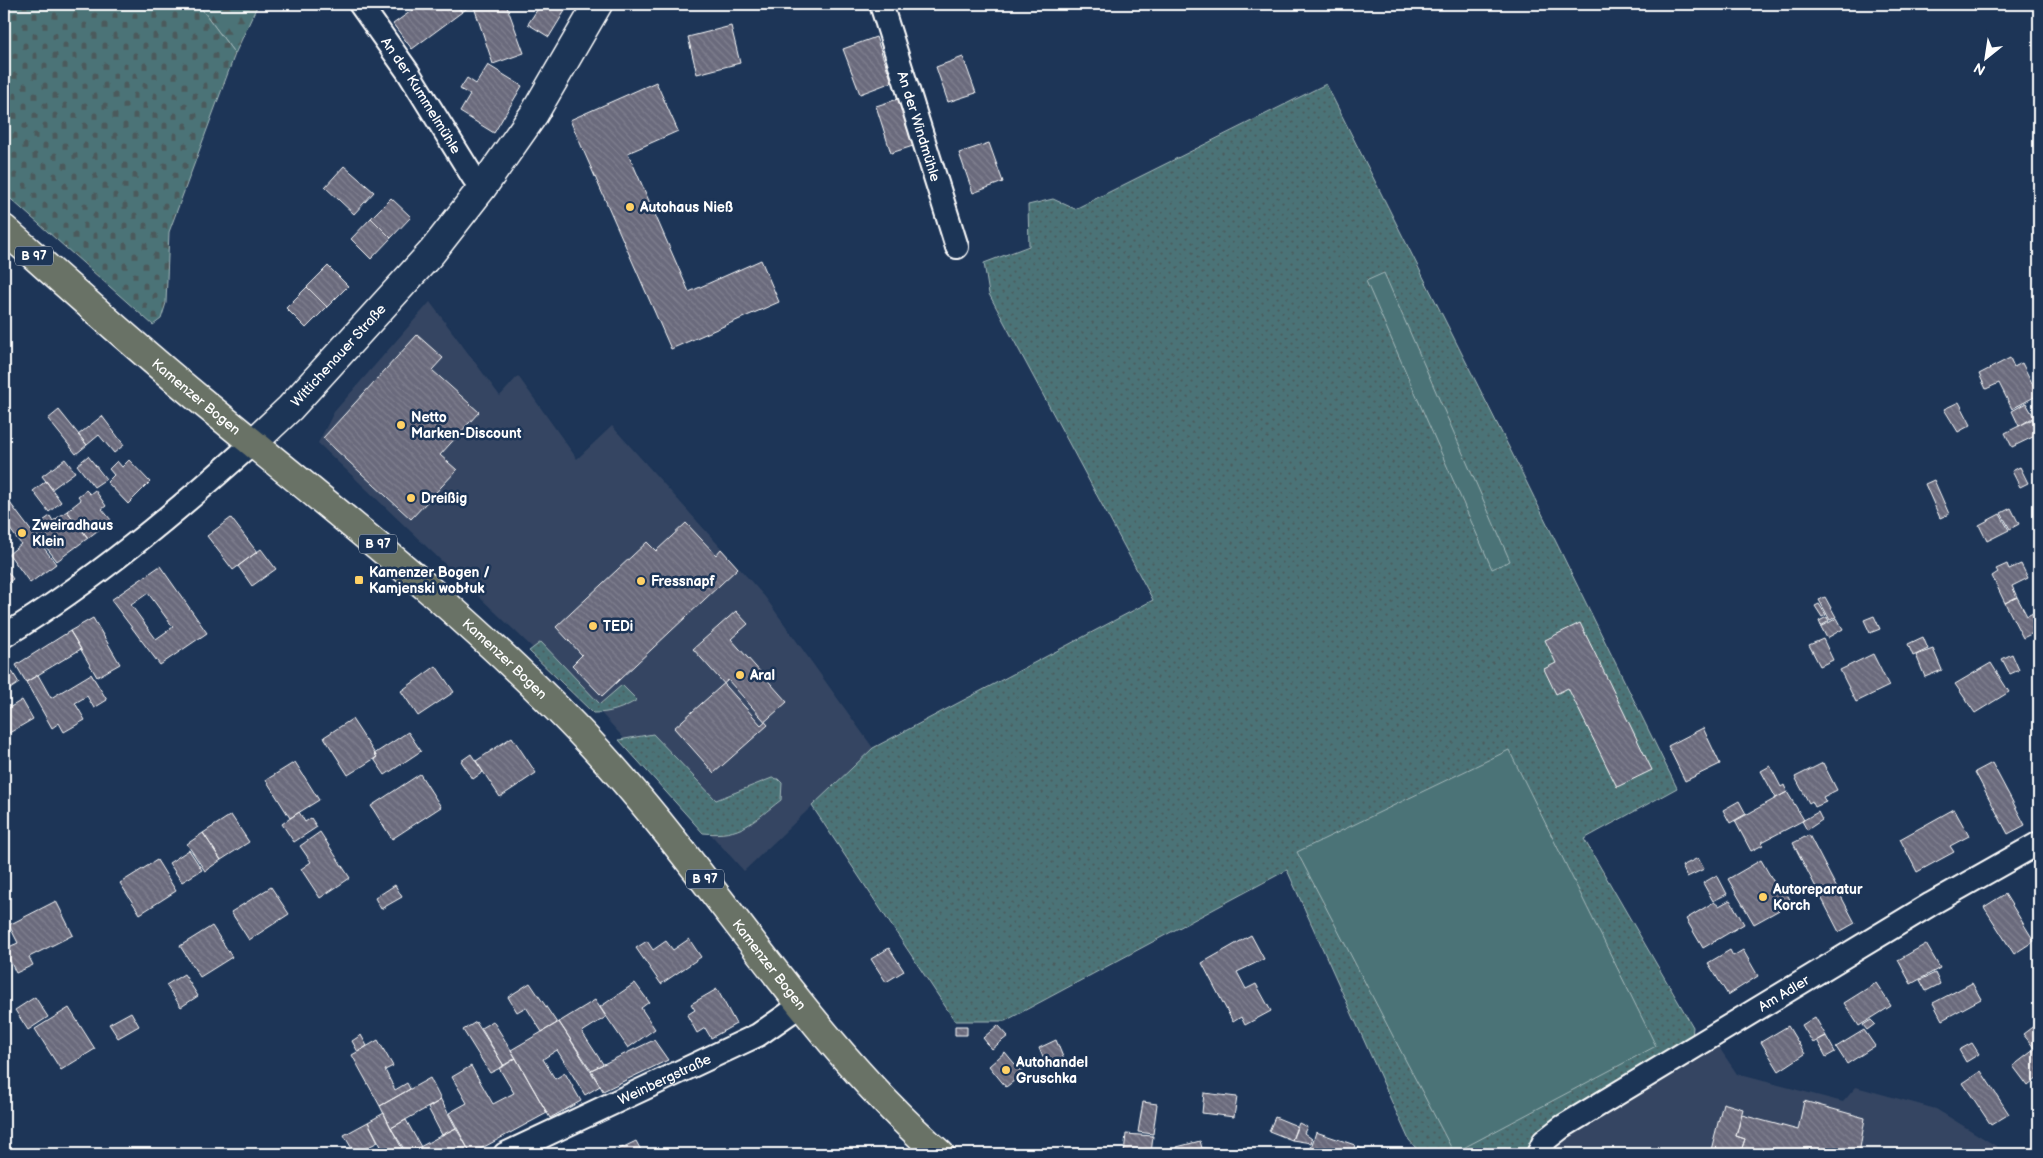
<svg xmlns="http://www.w3.org/2000/svg" width="2043" height="1158" font-family="'Balsamiq Sans',sans-serif">
<defs>
<pattern id="grass-dots" width="8" height="8" patternUnits="userSpaceOnUse" patternTransform="scale(1.25)"><rect width="8" height="8" fill="#4b7377"/><path d="M2 2h.1M6 6h.1" fill="none" stroke="#4c5a5b" stroke-width="1.8" stroke-linecap="round"/></pattern>
<pattern id="forest-firs" width="22" height="20" patternUnits="userSpaceOnUse" patternTransform="scale(1.25)"><rect width="22" height="20" fill="#4b7377"/><path d="M5 1l3.5 6h-7zM16 11l3.5 6h-7z" fill="#4c5a5b"/></pattern>
<pattern id="cemetery-stones" width="16" height="16" patternUnits="userSpaceOnUse" patternTransform="scale(1.25)"><rect width="16" height="16" fill="#4b7377"/><path d="M2 7V4a2 2 0 0 1 4 0v3zM10 15v-3a2 2 0 0 1 4 0v3z" fill="#4c5a5b"/></pattern>
<pattern id="building-back-hatch" width="6" height="6" patternUnits="userSpaceOnUse" patternTransform="scale(1.25)"><rect width="6" height="6" fill="#6a6a7c"/><path d="M-1 5l2 2M0 0l6 6M5-1l2 2" fill="none" stroke="#808090"/></pattern>
</defs>
<rect width="100%" height="100%" fill="#1d3557"/>
<filter id="ink" filterUnits="userSpaceOnUse"><feTurbulence type="fractalNoise" baseFrequency=".02" numOctaves="2"/><feDisplacementMap in="SourceGraphic" scale="10" xChannelSelector="R" yChannelSelector="G"/><feConvolveMatrix kernelMatrix="1 2 1 2 8 2 1 2 1" color-interpolation-filters="sRGB"/></filter>
<g filter="url(#ink)">
<path fill="#344562" d="M430,302L500,396L518,376L577,459L612,426L765,597L873,748L744,871L601,713L318,443L334,412Z
M1712,1037L1737,1074L1843,1102L1856,1087L1936,1109L2009,1154H1538Z"/>
<path fill="url(#grass-dots)" stroke="#a5b9bb" d="M1326,84L1526,481L1677,788L1584,839L1693,1027L1691,1049L1538,1154H1421L1409,1140L1287,870L1005,1021H955L812,806L873,748L1153,600L989,294L984,263L1029,246L1028,205L1053,199L1075,209Z
M541,642L600,704L622,685L637,700C622,709 610,713 593,713L529,651Z
M653,734L716,800L772,778L778,779L782,783L781,800C752,822 742,837 703,833L619,740Z"/>
<path fill="url(#forest-firs)" stroke="#a5b9bb" d="M198,4H258L235,54Z"/>
<path fill="url(#cemetery-stones)" stroke="#a5b9bb" d="M4,4H198L235,54L169,232L166,303L161,319L153,325L4,193Z"/>
<path fill="#4b7377" stroke="#a5b9bb" d="M1384,273L1510,561L1492,569L1366,281Z
M1509,750L1656,1046L1454,1153L1297,852Z"/>
<path fill="url(#building-back-hatch)" stroke="#fff" fill-rule="evenodd" d="M421,4H456L462,12L412,49L393,24Z
M456,4H473L462,12Z
M473,4H506L524,53L493,64Z
M541,4H558L566,9L549,37L528,24Z
M816,4H833L817,9Z
M731,26L740,63L697,74L688,37Z
M876,37L892,82L860,94L843,49Z
M963,57L976,93L948,102L936,67Z
M488,65L522,86L494,133L460,112L470,95L460,89L467,78L476,84Z
M656,82L678,131L628,153L689,292L761,260L779,302L671,349L570,120Z
M898,99L913,146L891,153L876,106Z
M989,143L1003,182L973,193L959,153Z
M344,166L374,192L354,214L325,187Z
M391,198L411,217L391,238L371,218Z
M371,218L391,238L371,259L351,239Z
M328,266L348,286L327,307L307,287Z
M307,287L327,307L306,328L286,308Z
M417,335L443,358L432,370L479,412L440,455L457,470L411,519L323,438Z
M2010,358L2014,367L2022,363L2038,395L2012,409L1999,383L1986,389L1979,374Z
M1959,402L1971,425L1958,432L1944,409Z
M2026,403L2034,417L2019,426L2012,411Z
M59,410L87,445L76,454L48,419Z
M102,416L124,445L114,453L99,435L87,445L78,435Z
M2039,416V434L2012,447L2005,433Z
M88,456L106,479L94,487L77,465Z
M65,459L75,472L52,489L42,476Z
M129,460L150,482L128,504L107,482L114,475L109,469L117,461L122,467Z
M2020,467L2028,483L2020,487L2012,471Z
M1934,480L1949,514L1940,518L1925,484Z
M46,481L61,502L49,512L33,491Z
M86,490L90,494L95,490L106,506L102,509L111,520L88,538L67,511L81,500L78,496Z
M4,495L56,564L30,583L9,554L21,544L4,521Z
M2011,508L2019,524L2010,529L2001,513Z
M67,511L88,538L57,561L36,534L44,528L40,523L50,516L53,521Z
M2000,514L2009,530L1987,541L1979,525Z
M231,518L257,552L233,570L207,536Z
M686,523L716,555L721,549L738,568L602,696L572,665L582,655L556,627L647,542L656,551Z
M261,549L276,569L252,586L238,566Z
M2007,564L2009,569L2021,564L2028,578L2012,586L2017,597L2005,603L1992,576L1998,572L1996,569Z
M160,566L207,633L160,665L111,600ZM148,593L173,627L156,639L131,605Z
M4,567L13,579L4,586Z
M1825,597L1836,617L1830,620L1819,600Z
M2017,597L2027,616L2039,610V630L2023,638L2005,603Z
M1819,604L1826,615L1822,617L1815,606Z
M736,611L748,624L731,639L787,702L761,725L693,649Z
M1874,616L1880,629L1870,633L1864,620Z
M1827,617L1829,621L1821,626L1819,621Z
M93,618L120,664L97,677L70,631Z
M1837,618L1843,629L1827,638L1821,627Z
M1580,623L1652,770L1617,787L1568,688L1556,694L1544,669L1556,663L1545,640Z
M70,631L81,649L26,682L16,665Z
M1923,637L1928,649L1913,656L1908,644Z
M1823,639L1833,660L1820,666L1809,645Z
M1933,649L1942,670L1925,677L1916,655Z
M1873,654L1889,686L1856,702L1840,670Z
M2012,654L2019,670L2010,674L2002,659Z
M1991,663L2009,692L1975,713L1955,684Z
M436,666L454,692L418,716L401,691Z
M10,668L19,683L4,693V672Z
M91,674L107,700L94,708L87,696L75,703L85,720L64,732L59,723L52,728L26,682L38,675L51,698Z
M728,680L768,725L714,773L674,728Z
M22,700L33,719L4,736V711Z
M352,719L377,757L348,775L324,737Z
M1703,728L1720,764L1685,781L1668,746Z
M408,732L421,751L385,775L374,759L377,757L374,754Z
M512,737L536,773L500,797L476,761Z
M471,754L483,772L473,779L461,761Z
M295,762L319,800L290,818L266,780Z
M1823,763L1837,790L1823,797L1826,802L1815,807L1812,801L1809,803L1795,777Z
M1992,763L2025,825L2008,834L1975,772Z
M1770,766L1781,787L1784,785L1787,792L1776,798L1761,771Z
M420,774L441,807L392,839L371,806Z
M1787,792L1804,820L1762,842L1763,845L1751,851L1735,821Z
M1739,801L1746,814L1730,823L1723,810Z
M1954,809L1969,836L1950,846L1954,852L1917,872L1900,839Z
M299,812L305,822L311,818L317,827L294,842L282,824Z
M1818,812L1822,820L1807,830L1802,821Z
M231,815L249,842L221,860L203,833Z
M320,832L350,878L320,898L301,869L311,862L300,846Z
M203,833L221,860L205,871L187,844Z
M1809,835L1855,923L1839,932L1793,843Z
M189,850L202,870L182,882L169,863Z
M1698,858L1704,869L1687,877L1682,866Z
M157,860L176,891L140,914L120,883Z
M1761,860L1779,891L1784,889L1792,903L1754,924L1728,879Z
M1717,875L1727,894L1713,901L1703,883Z
M395,885L402,897L381,909L375,898Z
M271,887L289,914L249,940L231,912Z
M2005,894L2034,941L2014,954L1984,907Z
M1730,900L1744,924L1703,948L1686,919L1714,902L1719,906Z
M56,901L73,935L29,957L33,965L16,973L4,949L18,943L9,925Z
M212,926L232,957L200,977L180,946Z
M1251,935L1264,959L1237,972L1246,989L1256,984L1271,1011L1245,1025L1241,1017L1233,1022L1202,963Z
M689,939L701,957L661,984L636,948L647,941L653,950L666,941L673,950Z
M1926,944L1940,968L1911,984L1898,960Z
M889,948L904,971L886,982L871,959Z
M1730,950L1733,956L1743,950L1758,976L1728,995L1708,963Z
M1935,973L1940,984L1926,991L1920,980Z
M184,974L198,996L181,1007L166,985Z
M530,983L557,1023L542,1032L526,1007L517,1012L508,997Z
M635,983L649,1002L641,1008L655,1029L628,1048L600,1007Z
M1876,983L1891,1006L1859,1026L1844,1003Z
M1972,983L1981,999L1942,1020L1933,1003Z
M717,989L736,1024L711,1038L705,1028L697,1033L687,1015L695,1010L691,1004Z
M35,997L48,1017L28,1030L15,1010Z
M595,1000L606,1017L582,1032L603,1064L591,1070L559,1022Z
M69,1008L95,1049L61,1070L35,1029Z
M131,1012L139,1026L118,1038L109,1024Z
M1815,1017L1826,1036L1813,1043L1802,1025Z
M1871,1020L1875,1024L1867,1030L1863,1025Z
M493,1021L516,1058L504,1066L481,1028Z
M476,1022L504,1066L490,1073L463,1030Z
M559,1022L600,1086L585,1095L557,1050L543,1059L555,1079L565,1073L581,1101L550,1118L511,1050Z
M2039,1022V1077L2028,1086L2013,1066L2035,1049L2023,1034Z
M998,1025L1008,1036L992,1049L983,1038Z
M955,1026H967V1035H955Z
M1788,1026L1805,1054L1779,1071L1761,1042Z
M1864,1030L1875,1046L1847,1064L1836,1047Z
M361,1035L367,1046L358,1052L352,1041Z
M1826,1036L1835,1052L1826,1057L1817,1040Z
M378,1040L393,1066L385,1070L395,1090L407,1083L410,1089L380,1106L352,1055Z
M654,1040L668,1060L603,1091L591,1070Z
M1056,1040L1065,1062L1048,1069L1039,1048Z
M1972,1043L1979,1054L1966,1062L1959,1050Z
M1005,1052L1023,1074L1006,1087L989,1066Z
M516,1058L547,1113L471,1154L449,1113L467,1103L452,1077L471,1066L493,1104L514,1093L499,1068Z
M1981,1071L2009,1114L1991,1125L1963,1083Z
M430,1078L441,1100L391,1128L380,1106Z
M1204,1093L1237,1097L1234,1117L1202,1113Z
M441,1100L456,1128L442,1135L428,1108Z
M1804,1101L1865,1118L1859,1154H1740L1745,1139L1736,1136L1742,1115L1798,1130Z
M1143,1102L1157,1104L1153,1134L1138,1132Z
M1723,1103L1743,1109L1736,1136L1745,1139L1740,1154H1710Z
M384,1113L391,1128L405,1154H385L368,1122Z
M1275,1117L1297,1126L1292,1140L1269,1131Z
M406,1120L421,1147L407,1154L391,1128Z
M368,1122L378,1142L355,1154L344,1135Z
M1299,1123L1307,1127L1304,1133L1312,1139L1311,1143L1292,1140Z
M456,1128L471,1154H407L442,1135Z
M1316,1132L1355,1145L1352,1154H1309Z
M1126,1134L1153,1136L1151,1154H1124Z
M636,1141L643,1154H609Z
M1200,1141L1202,1148L1217,1149L1216,1154H1177V1147Z
M1358,1147L1375,1154H1355Z"/>
<g fill="none" stroke-linecap="round" stroke-linejoin="round">
<g stroke="#fff" stroke-width="26">
<g id="minor">
<path id="s1" d="M360,4L408,72L473,177L482,188"/>
<path id="s2" d="M881,4L957,247"/>
<path d="M4,636C94,581 175,513 254,442"/>
<path id="s3" d="M505,1154L758,1035L801,1005"/>
<path id="s4" d="M1538,1154L1544,1141L1562,1127L1931,904L2039,843"/>
</g>
</g>
<g stroke="#fff" stroke-width="31">
<g id="secondary">
<path id="s5" d="M254,442L290,408L432,252L482,188L534,114L598,4"/>
</g>
</g>
<g stroke="#fff" stroke-width="31">
<g id="primary">
<path id="s6" d="M4,229C68,286 132,344 199,399C329,506 462,609 579,731C708,865 800,1031 940,1154"/>
</g>
</g>
<use href="#minor" stroke="#1d3557" stroke-width="22"/>
<use href="#secondary" stroke="#1d3557" stroke-width="28"/>
<use href="#primary" stroke="#697266" stroke-width="28"/>
</g>
</g>
<g fill="#ffd166" stroke="#1d3557" stroke-width="2">
<circle cx="630" cy="207" r="5"/>
<circle cx="401" cy="425" r="5"/>
<circle cx="411" cy="498" r="5"/>
<circle cx="22" cy="533" r="5"/>
<rect x="354" y="575" width="10" height="10" rx="2.5"/>
<circle cx="641" cy="581" r="5"/>
<circle cx="593" cy="626" r="5"/>
<circle cx="740" cy="675" r="5"/>
<circle cx="1763" cy="897" r="5"/>
<circle cx="1006" cy="1070" r="5"/>
</g>
<g text-anchor="middle" dominant-baseline="central" stroke-width="5" stroke-linejoin="round" paint-order="stroke">
<g fill="#1d3557" stroke="#bbc2cd" stroke-width="1">
<rect x="15" y="246.5" width="38" height="19" rx="4"/>
<rect x="359" y="534.5" width="38" height="19" rx="4"/>
<rect x="686" y="869.5" width="38" height="19" rx="4"/>
</g>
<g font-size="12" font-weight="bold" fill="#fff">
<text x="34" y="256">B 97</text>
<text x="378" y="544">B 97</text>
<text x="705" y="879">B 97</text>
</g>
<g font-size="14" fill="#fff" stroke="#1d3557">
<text stroke="none"><textPath href="#s1" startOffset="110">An der Kummelmühle</textPath></text>
<text stroke="none"><textPath href="#s2" startOffset="128">An der Windmühle</textPath></text>
<text stroke="none"><textPath href="#s5" startOffset="121">Wittichenauer Straße</textPath></text>
<text stroke="none"><textPath href="#s6" startOffset="255">Kamenzer Bogen</textPath></text>
<text stroke="none"><textPath href="#s6" startOffset="660">Kamenzer Bogen</textPath></text>
<text stroke="none"><textPath href="#s6" startOffset="1065">Kamenzer Bogen</textPath></text>
<text stroke="none"><textPath href="#s4" startOffset="296">Am Adler</textPath></text>
<text stroke="none"><textPath href="#s3" startOffset="176">Weinbergstraße</textPath></text>
</g>
<g font-size="14" font-weight="bold" fill="#fff" stroke="#1d3557" text-anchor="start">
<text x="640" y="207">Autohaus Nieß</text>
<text x="411" y="417">Netto<tspan x="411" dy="16">Marken-Discount</tspan></text>
<text x="421" y="498">Dreißig</text>
<text x="32" y="525">Zweiradhaus<tspan x="32" dy="16">Klein</tspan></text>
<text x="369" y="572">Kamenzer Bogen /<tspan x="369" dy="16">Kamjenski wobłuk</tspan></text>
<text x="651" y="581">Fressnapf</text>
<text x="603" y="626">TEDi</text>
<text x="750" y="675">Aral</text>
<text x="1773" y="889">Autoreparatur<tspan x="1773" dy="16">Korch</tspan></text>
<text x="1016" y="1062">Autohandel<tspan x="1016" dy="16">Gruschka</tspan></text>
</g>
</g>
<rect width="2043" height="1158" fill="none" stroke="#1d3557" stroke-width="20"/>
<rect x="10" y="10" width="2023" height="1138" fill="none" stroke="#fff" stroke-width="2" filter="url(#ink)"/>
<g transform="translate(1986 58) rotate(210)" stroke="#1d3557" stroke-width="4" paint-order="stroke">
<path d="M0-4L9 19L0 12L-9 19Z" fill="#ffffff"/>
<text y="-8" font-size="14" font-weight="bold" text-anchor="middle" fill="#ffffff">N</text>
</g>
</svg>
